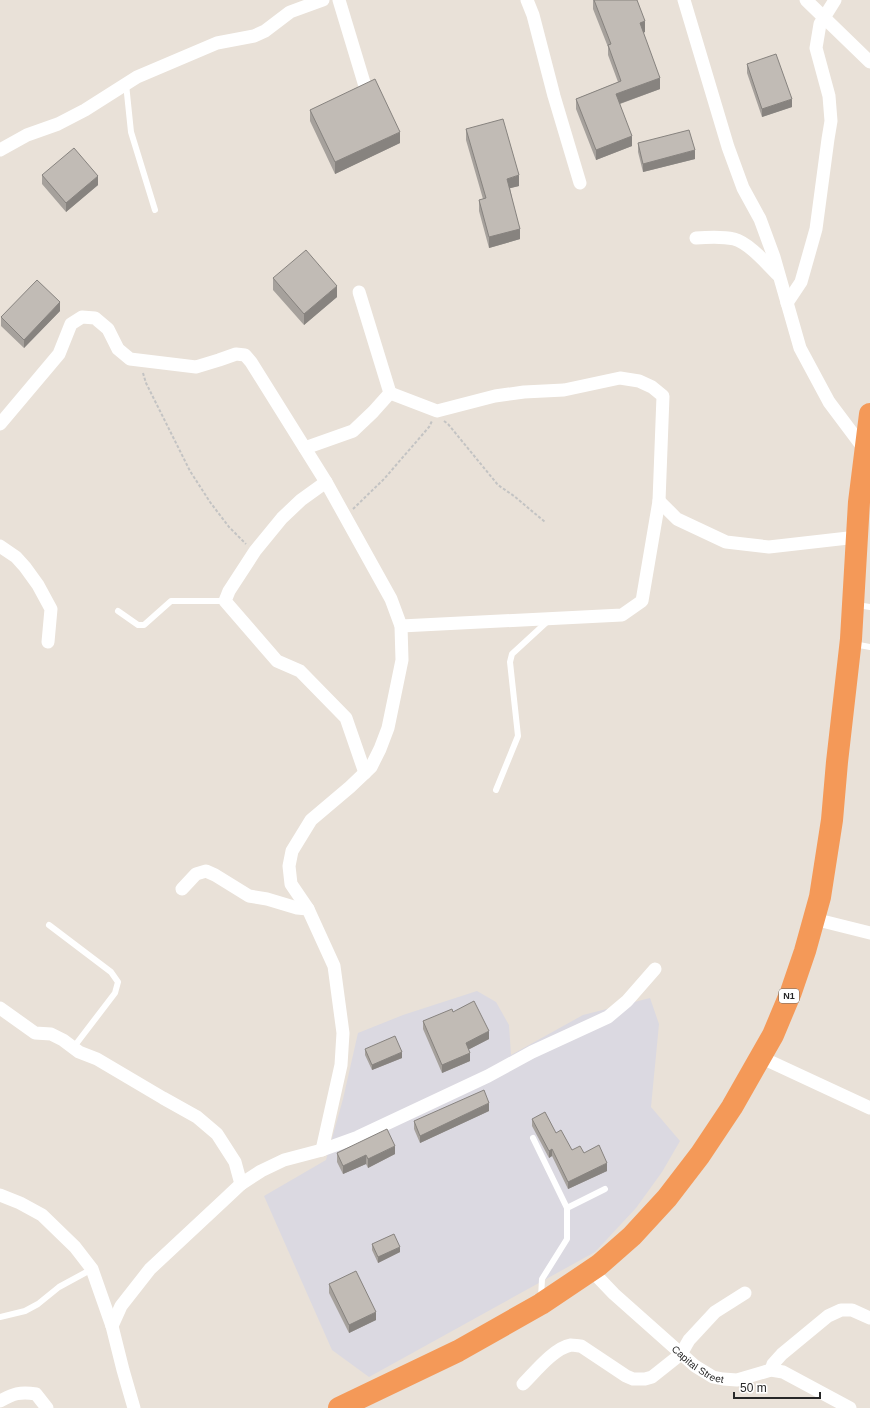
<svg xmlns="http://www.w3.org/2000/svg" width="870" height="1408" font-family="Arial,sans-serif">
<rect width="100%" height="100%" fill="#e9e1d8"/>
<path fill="#dbd9e1" d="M477,991L496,1002L509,1025L511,1055L583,1015L650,998L659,1024L651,1107L680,1141L662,1172L636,1208L595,1252L369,1377L332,1350L264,1196L326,1160L343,1099L358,1033L403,1015Z"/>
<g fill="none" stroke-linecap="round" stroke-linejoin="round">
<path stroke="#c3c3c3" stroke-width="2" stroke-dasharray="3 2" stroke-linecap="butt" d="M143,373L146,383L190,471L210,502L229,527L246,544
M444,421L448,424L498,485L514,496L545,522
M353,509L384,479L429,427L432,421"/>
<path stroke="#fff" stroke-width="6" d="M126,84L131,132L155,210
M857,605L870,607
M118,611L138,625H144L171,601H225
M854,644L870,647
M496,790L518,736L510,662L512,654L549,620
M49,925L111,972L118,982L115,993L73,1048
M533,1138L567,1208V1239L542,1279L541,1298
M567,1208L605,1189
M0,1317L25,1311L38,1304L59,1287L92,1269"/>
<g stroke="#fff" stroke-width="13">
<path d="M339,0L365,86"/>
<path d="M527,0L533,15L554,96L580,183"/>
<path d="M684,0L728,147L743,188L760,219L774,257L800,348L829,402L865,450H866"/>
<path d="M806,0L870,62"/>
<path d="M0,150L27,135L58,124L85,110L137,77L217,43L254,36L265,31L290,12L323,0"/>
<path d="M696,238C708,237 721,236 734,239C749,243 766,263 778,275"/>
<path d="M787,303L801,282L816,229L828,139L831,121L829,96L816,48L820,24L835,0"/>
<path d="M390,393L437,411L495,396L524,392L564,390L620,378L639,381L652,387L663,396L659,501L642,601L622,615L401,626"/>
<path d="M0,424L59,354L71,324L82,317L95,318L108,329L118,349L130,359L196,367L219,360L236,354L245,355L251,362L326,482L391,599L401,626L402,660L388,728L380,749L371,767L350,787L311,820L292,851L289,866L291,884L308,909L334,966L343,1033L341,1065L322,1150"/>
<path d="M305,448L353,431L373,412L390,393L359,292"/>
<path d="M326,482L301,500L282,518L255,551L229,591L225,601L277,661L300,671L346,718L365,773"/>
<path d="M659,501L677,519L726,542L769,547L857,537"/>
<path d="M0,546L16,557L25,567L38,585L51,609L48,642"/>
<path d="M182,889L196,874L206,871L215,875L249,896L267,899L297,908L308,909"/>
<path d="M814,919L870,933"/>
<path d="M0,1008L35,1033L51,1034L63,1040L79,1052L97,1059L163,1098L197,1117L217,1134L235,1162L241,1184"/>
<path d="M760,1057L870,1108"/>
<path d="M0,1195L20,1203L42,1215L75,1247L92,1269L112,1326L123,1370L134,1408"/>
<path id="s1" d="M592,1271L614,1294L695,1366L713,1377L723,1379L737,1380L771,1370L783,1372L850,1408"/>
<path d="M112,1326L121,1306L150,1269L224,1200L241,1184L261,1171L284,1160L322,1150L358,1137L488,1076L532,1052L608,1017L627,1001L655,969"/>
<path d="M771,1370L773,1364L782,1354L828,1316L841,1310H852L870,1318"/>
<path d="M523,1384C535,1372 554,1348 571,1345C574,1345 578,1346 581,1346L626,1376L633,1379H645L652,1377L681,1354L689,1340L715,1312L745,1293"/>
<path d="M0,1401C13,1394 20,1391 36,1394L47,1408"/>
</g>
<path stroke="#f49958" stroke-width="22" d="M339,1408L458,1351L541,1304L599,1265L632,1236L667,1198L700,1155L732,1107L773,1035L791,992L805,951L820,897L832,820L837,762L851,639L859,502L870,414"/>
</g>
<path fill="#a6a19c" d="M593,0H637L645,32L643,33L660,89L620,104L632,146L596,160L576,109V99L618,82L608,55V47L593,9Z
M747,64L792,107L762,117L747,73Z
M310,110L400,143L335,174L310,121Z
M466,129L519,186L510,188L520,239L489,248L479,211V200L483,199L466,140Z
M638,143L695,159L643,172L638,152Z
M42,175L98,185L66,212L42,184Z
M273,278L337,297L304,325L273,290Z
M60,311L24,348L1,326V317Z
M453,1012L489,1039L469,1049L470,1061L442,1073L423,1029V1021Z
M365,1049L402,1058L372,1070L365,1055Z
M489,1111L420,1143L414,1129V1121Z
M532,1119L556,1133L572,1150L584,1153L607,1171L568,1189L552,1156L549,1158L532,1126Z
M337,1153L395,1154L368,1168L366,1164L343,1174L337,1162Z
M372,1244L400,1252L378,1263L372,1250Z
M329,1284L376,1320L349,1333L329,1293Z"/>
<path fill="#87837f" d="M645,21V32L640,34V23Z
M660,78V89L616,105V94Z
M792,99V107L762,117V109Z
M400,132V143L335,174V162Z
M632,136V146L596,160V150Z
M695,150V159L643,172V164Z
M519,175V186L507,189V179Z
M98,176V185L66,212V203Z
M520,229V239L489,248V237Z
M337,286V297L304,325V314Z
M60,302V311L24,348V340Z
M489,1031V1039L466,1051V1043Z
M402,1052V1058L372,1070V1065Z
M470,1053V1061L442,1073V1065Z
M489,1103V1111L420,1143V1136Z
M395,1146V1154L368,1168V1159Z
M552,1149V1156L549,1158V1151Z
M366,1155V1164L343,1174V1166Z
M607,1163V1171L568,1189V1182Z
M400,1247V1252L378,1263V1257Z
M376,1312V1320L349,1333V1325Z"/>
<path fill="#c1bbb5" stroke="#87837f" d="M594,0H637L645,21L640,23L660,78L616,94L632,136L596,150L576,99L621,81L608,45L611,44Z
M776,54L792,99L762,109L747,64Z
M375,79L400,132L335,162L310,110Z
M503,119L519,175L507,179L520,229L489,237L479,200L486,198L466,129Z
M689,130L695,150L643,164L638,143Z
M74,148L98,176L66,203L42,175Z
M306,250L337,286L304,314L273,278Z
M37,280L60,302L24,340L1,317Z
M474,1001L489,1031L466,1043L470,1053L442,1065L423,1021L452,1009L453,1012Z
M395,1036L402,1052L372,1065L365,1049Z
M484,1090L489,1103L420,1136L414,1121Z
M545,1112L556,1133L561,1130L572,1150L580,1146L584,1153L599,1145L607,1163L568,1182L552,1149L549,1151L532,1119Z
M387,1129L395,1146L368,1159L366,1155L343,1166L337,1153Z
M394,1234L400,1247L378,1257L372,1244Z
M356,1271L376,1312L349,1325L329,1284Z"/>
<g text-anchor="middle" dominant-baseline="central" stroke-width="3" stroke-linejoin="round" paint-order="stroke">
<rect fill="#fff" stroke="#686868" stroke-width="1" x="779" y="989" width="20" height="14" rx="3"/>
<g font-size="9" font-weight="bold" fill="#272727">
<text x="789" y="996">N1</text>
</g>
<g font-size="10" fill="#272727" stroke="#fff">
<text stroke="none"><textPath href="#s1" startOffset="142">Capital Street</textPath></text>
</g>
</g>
<path d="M734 1392v6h86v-6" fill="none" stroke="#272727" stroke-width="2"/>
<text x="740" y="1392" font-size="12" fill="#272727" stroke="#ffffff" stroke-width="3" paint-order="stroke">50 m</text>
</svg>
